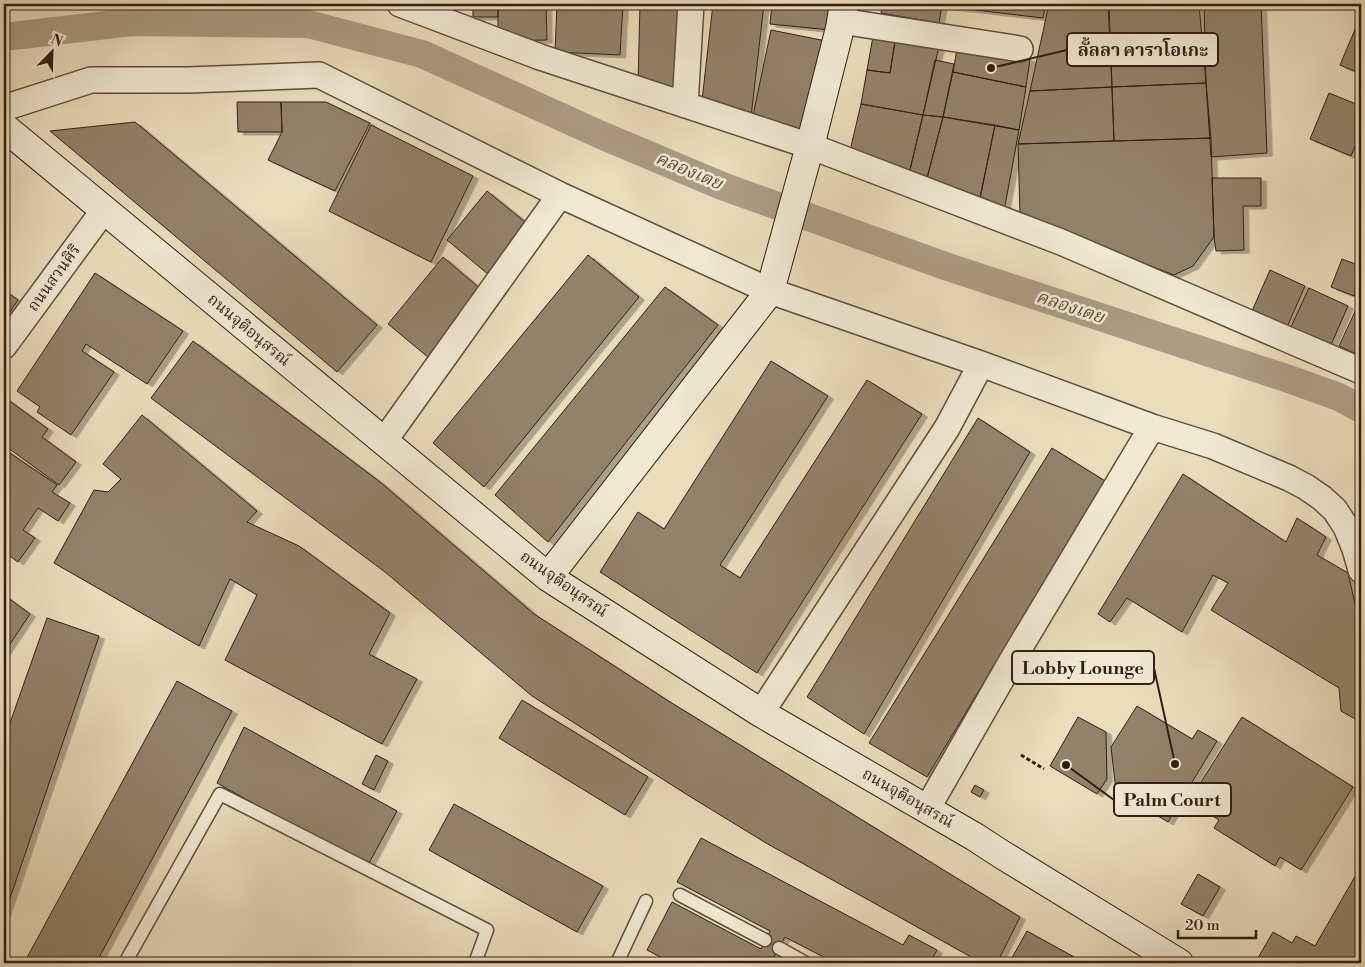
<svg xmlns="http://www.w3.org/2000/svg" width="1365" height="967" font-family="'Libre Bodoni','Noto Serif Thai',serif">
<defs>
<filter id="shadow"><feDropShadow dx="5.5" dy="3" stdDeviation="0" flood-color="#0004"/></filter>
</defs>
<rect width="100%" height="100%" fill="#eaddbc"/>
<filter id="stains"><feTurbulence type="fractalNoise" baseFrequency=".004" numOctaves="4"/><feColorMatrix values="0 0 0 0 .2 0 0 0 0 .09 0 0 0 0 .02 0 0 0 .5 -.17"/></filter>
<radialGradient id="worn" r=".72"><stop offset=".6" stop-color="#630" stop-opacity="0"/><stop offset="1" stop-color="#630" stop-opacity=".3"/></radialGradient>
<g fill="none" stroke-linecap="round" stroke-linejoin="round">
<path stroke="#ab9c83" stroke-width="28" d="M4,37L132,22L308,24L422,54L601,135L722,186L948,267L1286,378L1339,397L1361,409"/>
</g>
<path fill="#92826b" stroke="#321f13" filter="url(#shadow)" d="M473,4H498V17H473Z
M498,4H546L547,40L498,41Z
M557,4H623L620,55L555,52Z
M640,4H684L681,100L638,84Z
M713,4H764L751,117L701,109Z
M772,4H833L830,30L770,24Z
M882,4H942L939,23L881,13Z
M942,4H1046L1043,18L941,6Z
M1049,4H1108L1112,87L1030,91Z
M1109,4H1199L1206,83L1112,87Z
M1204,4H1261L1267,153L1211,157L1206,83Z
M1359,20L1361,21V74L1340,65Z
M771,30L826,41L806,136L751,125Z
M874,31L896,35L890,73L867,70Z
M896,35L940,42L923,115L861,104L867,70L890,73Z
M958,44L1030,59L1026,87L953,72Z
M935,60L954,64L943,117L923,115Z
M953,72L1026,87L1019,130L943,117Z
M1206,83L1211,138L1114,141L1112,87Z
M1112,87L1114,141L1018,144L1030,91Z
M1329,93L1361,106V132L1351,156L1310,139Z
M237,102H281L282,132H238Z
M281,102H326L370,123L335,191L268,160L282,132Z
M861,104L923,115L909,174L849,155Z
M923,115L943,117L926,182L909,174Z
M943,117L995,125L979,203L926,182Z
M135,122L377,325L337,372L50,131Z
M371,125L473,176L431,262L329,211Z
M995,125L1019,130L1004,211L979,203Z
M1211,138L1214,237L1193,266L1174,275L1020,215L1018,144Z
M1212,178H1261V206H1243L1244,250L1216,251L1214,237Z
M487,191L530,226L489,275L447,240Z
M588,255L639,297L484,487L433,443Z
M443,257L484,292L429,358L388,324Z
M1342,259L1361,266V278L1354,296L1331,287Z
M1270,270L1305,286L1287,327L1252,311Z
M95,273L183,331L147,384L86,344L82,351L114,372L71,435L37,412L40,407L17,391Z
M665,287L718,325L548,542L495,495Z
M1309,288L1348,306L1330,347L1290,329Z
M1361,289V301L1357,300Z
M4,290L18,300L4,321Z
M1357,307L1361,309V356L1339,346Z
M193,341L380,482L534,614L670,702L1020,917L997,963H982L766,843L686,794L532,696L385,572L151,398Z
M771,361L828,396L720,565L740,578L867,380L922,414L757,673L600,572L638,512L664,529Z
M4,397L48,429L42,437L76,462L59,485L4,445Z
M142,415L257,511L247,522L299,546L390,613L369,654L417,679L382,744L225,660L257,595L230,579L199,646L54,563L94,490L108,492L121,479L103,464Z
M978,418L1030,452L864,734L807,697Z
M1052,448L1105,481L927,777L869,743Z
M4,449L57,485L52,492L70,503L58,521L38,508L23,530L35,538L18,562L4,552Z
M1183,474L1286,542L1297,518L1326,537L1317,555L1348,573L1361,630V713L1357,720L1341,711L1339,688L1211,610L1228,583L1213,575L1182,632L1127,598L1110,622L1098,614Z
M4,595L30,614L4,653Z
M47,618L99,636L4,916V740Z
M177,681L232,711L96,963H24Z
M522,700L648,777L625,815L499,738Z
M1137,706L1192,739L1198,730L1217,741L1168,822L1116,791L1111,747Z
M1078,717L1106,732L1107,779L1097,794L1050,766Z
M1242,717L1353,787L1301,870L1280,857L1275,866L1214,828L1219,820L1189,801Z
M244,727L397,811L367,867L217,783Z
M376,755L388,761L374,790L362,784Z
M975,785L984,790L980,797L971,792Z
M454,804L603,886L577,932L429,850Z
M701,838L903,945L909,935L937,950L930,963H835L785,937L774,957L787,963H672L647,950L672,902L761,949L770,931L677,882Z
M1361,866V963H1255L1273,932L1292,943L1296,936L1315,946Z
M1198,874L1220,887L1203,916L1181,904Z
M1027,931L1085,963H1009Z"/>
<g fill="none" stroke-linecap="round" stroke-linejoin="round">
<g stroke="#604e3d" stroke-width="15">
<path id="lane" d="M680,895L765,940
M779,948L806,963
M125,963L220,794L487,930L475,963
M617,963L646,901"/>
</g>
<g stroke="#604e3d" stroke-width="28">
<path id="street" d="M400,4L540,57L810,146L1061,242L1361,371
M841,21L1020,49
M685,105L691,4
M4,108L91,80H188L319,75L560,195L770,291L981,364L1152,427L1213,446L1289,478L1306,487L1322,498L1335,510L1346,527L1355,549L1361,570
M4,346L104,210
M384,441L560,195
M761,713L947,428L981,364
M927,809L1014,657L1152,427"/>
</g>
<g stroke="#321f13" stroke-width="30">
<path id="secondary" d="M4,127L548,577L761,713L975,837L1001,854L1179,963
M548,577L770,291L810,146L840,28L844,4"/>
</g>
<path stroke="#321f13" stroke-width="3" stroke-dasharray="4 2.5" stroke-linecap="butt" d="M1021,755L1044,769"/>
<use href="#lane" stroke="#f1e9d3" stroke-width="12"/>
<use href="#street" stroke="#f1e9d3" stroke-width="25"/>
<use href="#secondary" stroke="#f1e9d3" stroke-width="28"/>
</g>
<g text-anchor="middle" dominant-baseline="central" stroke-width="5" stroke-linejoin="round" paint-order="stroke">
<g font-size="16" fill="#321f13" stroke="#f1e9d3">
<text transform="translate(54 278) rotate(-54)">ถนนสวนศิริ</text>
<text transform="translate(249 330) rotate(40)">ถนนจุติอนุสรณ์</text>
<text transform="translate(564 584) rotate(35)">ถนนจุติอนุสรณ์</text>
<text transform="translate(908 798) rotate(30)">ถนนจุติอนุสรณ์</text>
</g>
<g font-size="18" font-style="italic" fill="#5c4b3a" stroke="#f1e9d3">
<text transform="translate(689 171) rotate(23)">คลองเตย</text>
<text transform="translate(1070 307) rotate(18)">คลองเตย</text>
</g>
</g>
<path fill="none" stroke="#321f13" stroke-width="2" d="M991 68L1067 50M1175 764L1154 668M1066 765L1114 800"/>
<g fill="#321f13" stroke="#f1e9d3" stroke-width="2">
<circle cx="991" cy="68" r="5"/>
<circle cx="1175" cy="764" r="5"/>
<circle cx="1066" cy="765" r="5"/>
</g>
<g fill="#f1e9d3" stroke="#321f13" stroke-width="2">
<rect x="1067" y="33" width="151" height="33" rx="5"/>
<rect x="1012" y="651" width="142" height="33" rx="5"/>
<rect x="1114" y="783" width="117" height="33" rx="5"/>
</g>
<g font-size="18" text-anchor="middle" font-weight="bold" fill="#321f13">
<text x="1143" y="56">ลั้ลลา คาราโอเกะ</text>
<text x="1083" y="674">Lobby Lounge</text>
<text x="1172" y="806">Palm Court</text>
</g>
<rect width="1365" height="967" fill="none" stroke="#eaddbc" stroke-width="20"/>
<rect x="5" y="5" width="1355" height="957" fill="none" stroke="#321f13" stroke-width="2.5"/>
<rect x="10" y="10" width="1345" height="947" fill="none" stroke="#321f13"/>
<g transform="translate(52 52) rotate(23)" stroke="#f1e9d3" stroke-width="4" paint-order="stroke">
<path d="M0-4L9 19L0 12L-9 19Z" fill="#321f13"/>
<text y="-8" font-size="14" font-weight="bold" text-anchor="middle" fill="#321f13">N</text>
</g>
<path d="M1178 930v8h78v-8" fill="none" stroke="#321f13" stroke-width="2.5"/>
<text x="1185" y="930" font-size="15" fill="#321f13" stroke="#f1e9d3" stroke-width="4" paint-order="stroke">20 m</text>
<rect width="100%" height="100%" filter="url(#stains)"/>
<rect width="100%" height="100%" fill="url(#worn)"/>
</svg>
